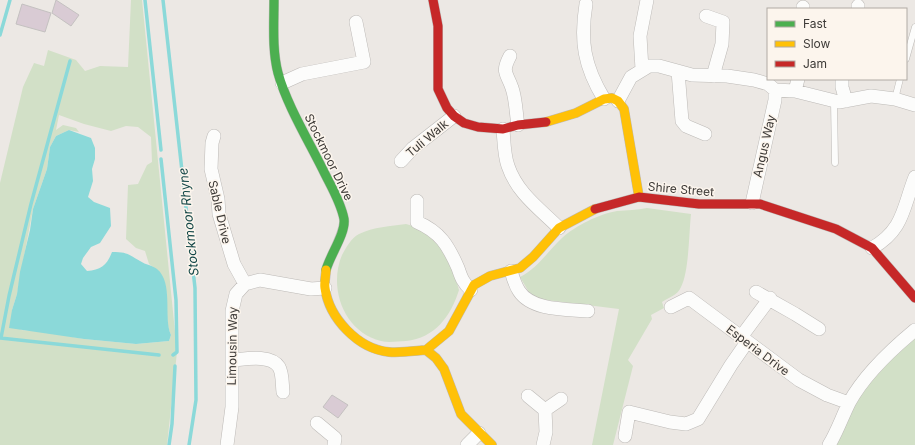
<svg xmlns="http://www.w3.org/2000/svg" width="915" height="445" font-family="Inter,sans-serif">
<rect width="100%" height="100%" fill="#ece8e4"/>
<path fill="#d2e0c7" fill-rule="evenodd" d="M131,0H142L177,352L167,445H0V183L23,87L34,63L44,66L48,50L76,60L85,71L100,66L128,67ZM59,115L84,124L111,131L126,126L138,127L151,137L152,162L147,165L138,184L128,185L126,239L136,248L145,251L149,264C178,283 160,311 171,335L169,341L136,344L84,339L45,332L21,330L12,310L17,294L33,209L47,169L50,147L56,136L69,130L79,132L76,128L63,125L56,130Z
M647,208L691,214C689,232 689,272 681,287C678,295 668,298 662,302L664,308L651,315L652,319L628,360L633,366L613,445H592L619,309L538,299L530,294L520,277C538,268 547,252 562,238C575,226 599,214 617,211C627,210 637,210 647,208Z
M406,224C415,227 426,229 433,236C448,249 454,272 459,290C451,316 435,338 406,341C398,341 389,343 381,341C344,332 328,288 342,255C346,248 351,238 359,234C373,227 391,226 406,224Z
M915,330V445H829L849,403Z"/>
<path fill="#8bd9d9" d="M69,130L91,138L95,148V159L92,169L93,181L88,197L94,202L110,208L111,226L100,243L91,247L83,258L81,264L87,271C101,270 107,265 112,252C127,252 128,254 140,261C146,265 152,265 157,269C174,283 163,318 171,335L169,341L136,344L84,339L9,328L12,310L17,294L20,272L30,230L33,209L47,169L50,147L56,136Z"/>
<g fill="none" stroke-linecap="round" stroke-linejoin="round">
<path stroke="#8bd9d9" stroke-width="3.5" d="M145,0L161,150
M163,0L195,288L196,400L189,445
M0,35L10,0
M161,159L176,300L177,352L173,355
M0,338L159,355
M1,338L9,296L31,204L70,61
M169,445L172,424L175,366"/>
</g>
<path fill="#d9cbd4" stroke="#c4c1c0" d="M56,0L79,15L71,26L52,13Z
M22,4L51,13L45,32L16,24Z
M332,395L348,405L338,418L323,407Z"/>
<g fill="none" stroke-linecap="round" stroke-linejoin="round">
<g stroke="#bdbab7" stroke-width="7">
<path id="lane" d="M906,59L915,27
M895,99L900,79
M834,101L835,163"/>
</g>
<g stroke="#bdbab7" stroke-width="14">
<path id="street" d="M586,4C580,41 584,66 604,99
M803,9V7
M858,9V6
M706,16L723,22L722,44L713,76
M510,56C501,73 507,73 512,88C516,99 516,114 518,125
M642,69L640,36L647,0
M678,71L682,121L686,126L705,134
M842,79V87L846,101
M282,83L302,74L364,62L356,22
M795,91L798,79
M618,101L631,77L649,66H659L692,75L727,76L754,80L768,84L775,90L795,91L839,102L871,96L895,99L915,105
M503,129C504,141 504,155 508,166C517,193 540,209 559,228
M214,136L212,143L211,169L218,199L219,214L234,264L245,284
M401,161L413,148L454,116
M417,201V222C440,232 448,245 458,268C461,277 463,283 471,290
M752,203L775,100V90
M872,248C904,230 903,207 915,177
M511,271C513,278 515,285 519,291C532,311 567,309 588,311
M756,292L795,314L819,329
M671,307L689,298L799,380L827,395L849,403
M741,337L770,298
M233,360C245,359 271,354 279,367C283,374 282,385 283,392
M528,396L545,410
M317,423L335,438L334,445
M625,436L629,412L670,422L686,424L698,419L731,365L747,342
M227,445L232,407V311L236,294L245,284L260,280L311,289L325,288
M467,445L479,433
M543,445L546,432L545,410L561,399
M829,445C837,432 842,417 849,403C863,377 892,349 915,330"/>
</g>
<g stroke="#bdbab7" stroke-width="10">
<path id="fast" d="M274,0C274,24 272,50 278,73C287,106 310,143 325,174C332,188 341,203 344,219C346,233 330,255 326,270"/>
</g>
<g stroke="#bdbab7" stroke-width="10">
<path id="slow" d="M546,122L576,113L604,99L612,98L618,101L624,109L639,197
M326,270C326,275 324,283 325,288C329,318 358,349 389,352C401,353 414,351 426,350L436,358L444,369L461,414L492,445
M426,350L449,331L474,285L490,276L520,268L533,257L559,228L595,209"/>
</g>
<g stroke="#bdbab7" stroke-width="10">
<path id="jam" d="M433,0L438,26V89L447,108L454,116L464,123L478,127L503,129L518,125L546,122
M595,209L639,197L699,204H760L836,229L872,248L915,298"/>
</g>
<use href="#lane" stroke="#fcfcfb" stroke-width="6"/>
<use href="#street" stroke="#fcfcfb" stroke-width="13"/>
<use href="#fast" stroke="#4caf50" stroke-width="9"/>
<use href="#slow" stroke="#ffc107" stroke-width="9"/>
<use href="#jam" stroke="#c62828" stroke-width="9"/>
</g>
<g text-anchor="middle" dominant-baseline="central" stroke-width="3" stroke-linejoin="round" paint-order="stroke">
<g font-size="12" fill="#3d3a37" stroke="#fcf5ed">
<text transform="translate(427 138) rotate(-40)">Tuli Walk</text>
<text transform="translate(764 146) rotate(-77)">Angus Way</text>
<text transform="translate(329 157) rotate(64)">Stockmoor Drive</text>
<text transform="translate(681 189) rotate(5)">Shire Street</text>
<text transform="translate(220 212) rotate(77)">Sable Drive</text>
<text transform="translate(232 346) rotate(-89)">Limousin Way</text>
<text transform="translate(758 350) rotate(37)">Esperia Drive</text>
</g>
<g font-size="13" font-style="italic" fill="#134747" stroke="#fcf5ed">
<text transform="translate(188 222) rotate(-96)">Stockmoor Rhyne</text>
</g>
</g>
<rect x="767" y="8" width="140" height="72" fill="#fcf5ed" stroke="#b0aaa4"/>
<rect x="775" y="21" width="20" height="6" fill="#4caf50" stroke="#b0aaa4"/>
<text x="803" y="28" font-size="12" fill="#3d3a37">Fast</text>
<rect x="775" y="41" width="20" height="6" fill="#ffc107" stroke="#b0aaa4"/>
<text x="803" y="48" font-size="12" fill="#3d3a37">Slow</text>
<rect x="775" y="61" width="20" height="6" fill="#c62828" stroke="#b0aaa4"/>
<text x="803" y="68" font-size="12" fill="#3d3a37">Jam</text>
</svg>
